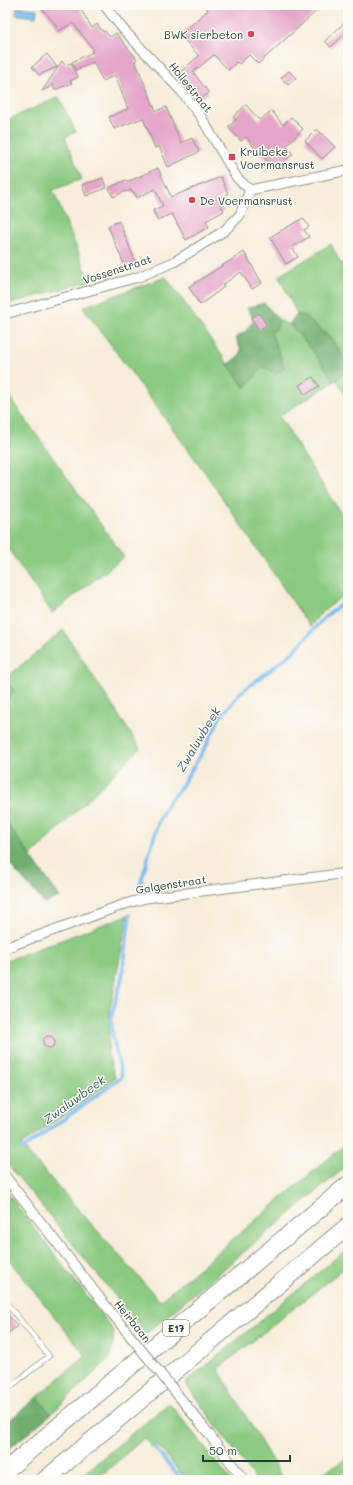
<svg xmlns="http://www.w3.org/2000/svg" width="353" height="1485" font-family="Mali,sans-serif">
<rect width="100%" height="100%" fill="#fdfcf7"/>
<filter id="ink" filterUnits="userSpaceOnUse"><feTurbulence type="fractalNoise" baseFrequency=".025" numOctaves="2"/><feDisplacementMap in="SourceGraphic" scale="8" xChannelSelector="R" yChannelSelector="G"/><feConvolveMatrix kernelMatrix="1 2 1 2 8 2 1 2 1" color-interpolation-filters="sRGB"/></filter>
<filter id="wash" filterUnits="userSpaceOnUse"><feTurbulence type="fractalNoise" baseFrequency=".012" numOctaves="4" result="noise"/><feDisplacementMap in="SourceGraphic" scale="16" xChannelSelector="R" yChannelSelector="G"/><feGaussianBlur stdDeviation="0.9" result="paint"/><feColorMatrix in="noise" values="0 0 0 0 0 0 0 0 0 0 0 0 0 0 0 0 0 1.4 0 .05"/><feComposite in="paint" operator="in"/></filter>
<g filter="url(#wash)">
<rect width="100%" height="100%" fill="#f7edda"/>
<path fill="#8bca81" stroke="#55845a" d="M59,97L76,132L65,137L82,179L53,190L90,281L5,305V121Z
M331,244L341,264L348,260V401L337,380L347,370C342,347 332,339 315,325C307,319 307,316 297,314L279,276Z
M166,277L245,388L263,366L282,358L275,345L271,332L276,329L279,320C305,330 320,360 334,382L279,416L348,525V591L318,616L310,627L206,474L83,307Z
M5,391L124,557L52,613L5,544Z
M63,630L140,748L31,856L5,821V702L15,691L5,679Z
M128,915L110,1010L108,1053L115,1078L21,1145L160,1301L348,1142V1165L146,1334L5,1161V961Z
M5,1190L114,1331L113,1345L109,1359L51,1414L37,1397L86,1356L5,1255Z
M348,1248V1265L218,1369L281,1476L286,1480H256L185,1383Z
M169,1403L231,1480H186L157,1444L152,1448L144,1438L96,1480H76Z
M348,1458V1480H311Z"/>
<path fill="#70ae6f" stroke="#487652" d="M264,303L279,320L276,329L271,332C275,345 281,356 284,369L276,373L263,367L245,388L228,364L240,355L241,349L238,344L236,337L245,332L254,320L247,308Z
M297,314C308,316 309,320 317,327C333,341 342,348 347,370L334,382C320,360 308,343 289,324Z
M5,679L15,691L5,702Z
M5,821L60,897L44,903L5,859Z
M37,1397L51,1414L5,1452V1424Z"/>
<path fill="#7abdf0" stroke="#4c7d92" d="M17,7L37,9L36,17L16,15Z"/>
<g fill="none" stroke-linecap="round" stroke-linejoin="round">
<path stroke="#7abdf0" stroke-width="3.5" d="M140,885L159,820L169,801L179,790L206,746L219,719L240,693L292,653L323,619L348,598
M21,1150L122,1077L112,1033V1014L122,978L130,915
M154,1447L182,1480"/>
</g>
<g id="blocks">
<path fill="#e5a5c8" d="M39,5H78L92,28L97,24L103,32L105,31L110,37L116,33L137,59L135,61L156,111L166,107L181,143L192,138L199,152L168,167L159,146L155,148L143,118L114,129L109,117L128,109L115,75L103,81L93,62L76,70L72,62L93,52L91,51L93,49L73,23L59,31L54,23Z
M204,5H323L258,64L249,55L239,64L237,62L228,70L214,55L193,72L209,93L202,98L180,72L199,56L180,35L208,10Z
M345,22L348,25V31L331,47L325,41Z
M47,54L57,67L39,75L32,67Z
M62,61L65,65L71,63L78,77L70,81L72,83L55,90L53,85L42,91Z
M289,71L296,78L288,85L281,78Z
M246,105L259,120L272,111L283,125L291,117L303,129L286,146L293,154L274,169L262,154L261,156L246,137L241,141L228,127L236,120L233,117Z
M317,129L335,147L322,159L305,141Z
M158,168L171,197L221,177L228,194L218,199L224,211L206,221L209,227L186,240L172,214L157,220L153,210L163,206L155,189L137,198L134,192L132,193L131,190L126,192V191L113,197L109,188L126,180L127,182Z
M103,178L106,188L86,196L82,185Z
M303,218L309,227L304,230L309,237L292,247L298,257L286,264L270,237Z
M119,221L137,265L126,269L108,226Z
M244,252L262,283L252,289L241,272L222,285L224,287L200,305L189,287Z
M259,313L267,325L259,330L251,318Z
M313,377L319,386L305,395L299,385Z
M43 1042a6 6 0 1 1 12 0a6 6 0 1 1-12 0Z
M5,1311L17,1326L5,1336Z"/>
</g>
</g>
<g filter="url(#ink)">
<use href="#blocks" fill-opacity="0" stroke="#8b9587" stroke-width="1"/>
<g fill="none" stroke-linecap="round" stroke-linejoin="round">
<g stroke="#8b9587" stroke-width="6">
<path id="lane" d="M5,1301L49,1356L5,1391"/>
</g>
<g stroke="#8b9587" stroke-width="11">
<path id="street" d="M104,5L123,29L181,91L201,117L237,178L250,190
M250,190L348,170
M5,314L138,277L174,262L224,231L240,215L250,190
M5,948L125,904L146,898L348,873
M5,1176L106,1306
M202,1425L244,1480"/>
</g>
<g stroke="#8b9587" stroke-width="19">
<path id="highway" d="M5,1471L348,1185
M45,1480L348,1226"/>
</g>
<use href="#lane" stroke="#fff" stroke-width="4.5"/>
<use href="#street" stroke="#fff" stroke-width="9"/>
<use href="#highway" stroke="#fff" stroke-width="17"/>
<g stroke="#8b9587" stroke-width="11" stroke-linecap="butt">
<path id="street-bridge" d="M106,1306L202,1425"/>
</g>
<use href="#street-bridge" stroke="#fff" stroke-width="9"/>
</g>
</g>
<g fill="#d1495b" stroke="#fdfcf7" stroke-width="1.5">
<circle cx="251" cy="34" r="4"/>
<rect x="228" y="153" width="8" height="8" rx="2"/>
<circle cx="192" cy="200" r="4"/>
</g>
<g text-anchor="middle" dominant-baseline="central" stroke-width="3" stroke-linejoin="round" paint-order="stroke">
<rect fill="#fdfcf7" stroke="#62766e" stroke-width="1" x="163" y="1320" width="26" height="16" rx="3"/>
<g font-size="10" font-weight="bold" fill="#1f3d34">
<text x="176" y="1328">E17</text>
</g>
<g font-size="11" fill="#1f3d34" stroke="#fdfcf7" text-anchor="start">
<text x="243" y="34" text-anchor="end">BWK sierbeton</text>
<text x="240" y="151">Kruibeke<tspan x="240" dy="13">Voermansrust</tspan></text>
<text x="200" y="200">De Voermansrust</text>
</g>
<g font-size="11" fill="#1f3d34" stroke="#fdfcf7">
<text transform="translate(191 87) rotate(51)">Hollestraat</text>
<text transform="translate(117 269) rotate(-18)">Vossenstraat</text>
<text transform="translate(171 884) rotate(-9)">Galgenstraat</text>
<text transform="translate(133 1321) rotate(51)">Heirbaan</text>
</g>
<g font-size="12" font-style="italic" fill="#365d63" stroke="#fdfcf7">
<text transform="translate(198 739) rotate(-59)">Zwaluwbeek</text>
<text transform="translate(74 1099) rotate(-36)">Zwaluwbeek</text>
</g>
</g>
<rect width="353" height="1485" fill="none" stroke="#fdfcf7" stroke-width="20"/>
<path d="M203 1455v6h87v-6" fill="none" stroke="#1f3d34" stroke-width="2"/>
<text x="209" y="1455" font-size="12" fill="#1f3d34" stroke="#fdfcf7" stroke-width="3" paint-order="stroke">50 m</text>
</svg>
